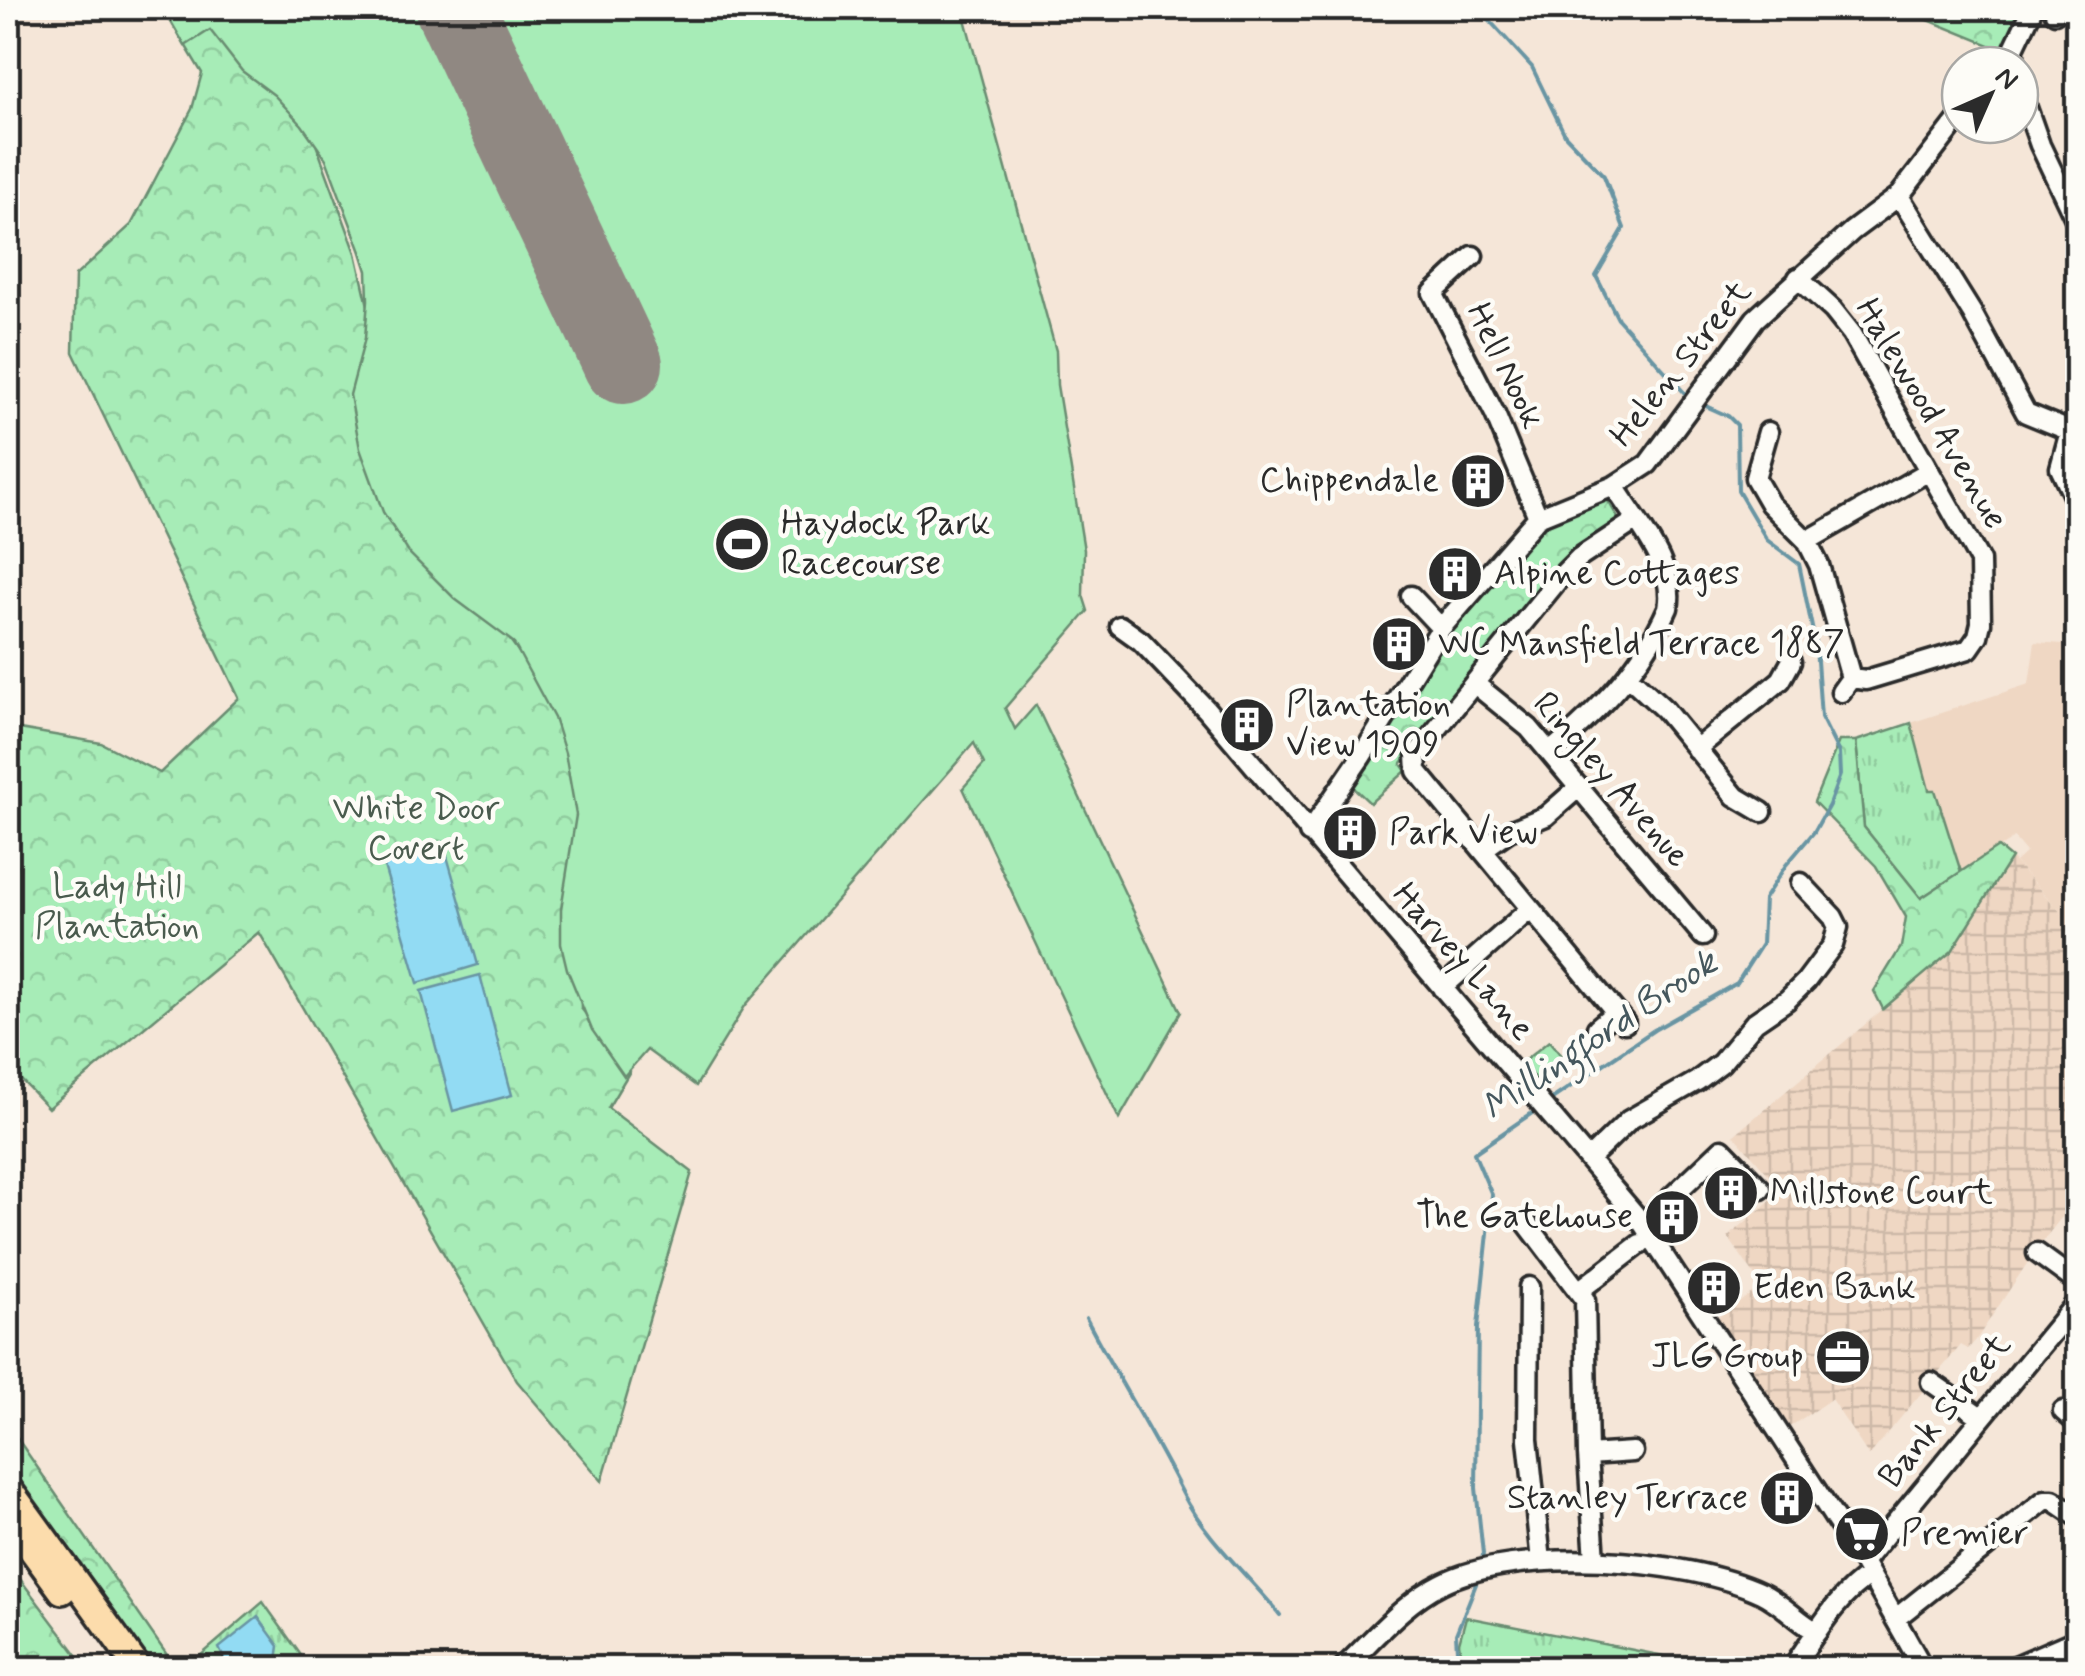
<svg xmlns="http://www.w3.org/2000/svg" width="2085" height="1676" font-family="Mynerve,sans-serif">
<defs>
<pattern id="industrial-grid" width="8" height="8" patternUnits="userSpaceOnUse" patternTransform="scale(2.5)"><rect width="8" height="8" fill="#efd7c3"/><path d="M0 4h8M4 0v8" fill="none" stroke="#cdb9a8"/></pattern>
<pattern id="grass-tufts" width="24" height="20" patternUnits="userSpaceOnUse" patternTransform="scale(2.5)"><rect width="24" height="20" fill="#a7ecb7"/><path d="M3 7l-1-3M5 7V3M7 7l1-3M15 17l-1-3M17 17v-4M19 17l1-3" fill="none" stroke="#90cb9e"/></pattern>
<pattern id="forest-crowns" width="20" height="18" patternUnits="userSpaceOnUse" patternTransform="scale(2.5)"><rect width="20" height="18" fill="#a7ecb7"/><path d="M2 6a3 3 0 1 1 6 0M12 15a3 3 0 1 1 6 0" fill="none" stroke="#90cb9e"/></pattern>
</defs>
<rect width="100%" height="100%" fill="#f5e6d8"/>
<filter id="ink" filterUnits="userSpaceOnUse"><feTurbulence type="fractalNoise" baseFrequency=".01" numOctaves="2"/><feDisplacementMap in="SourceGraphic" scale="20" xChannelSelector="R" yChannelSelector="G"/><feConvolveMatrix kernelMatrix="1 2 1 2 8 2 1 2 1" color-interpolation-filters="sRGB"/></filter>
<g filter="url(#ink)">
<path fill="#efd7c3" d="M2035,642L2077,645V930L2015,862L2026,852L2014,838L1921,898L1856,741L2029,684Z"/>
<path fill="url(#industrial-grid)" d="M2011,858L2077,930V1198L2038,1247L1976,1340L1968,1349L1961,1345L1869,1456L1831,1399L1785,1430L1713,1321L1762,1286L1728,1237L1782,1190L1734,1135L1952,951Z"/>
<path fill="url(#grass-tufts)" stroke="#698c71" stroke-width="2.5" d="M1911,723L1929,790H1935L1961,872L1921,898L1864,827L1856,741Z
M1549,1041L1569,1065L1537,1087L1519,1065Z
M263,1602L310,1668H186Z
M1466,1617L1674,1658L1698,1668H1463L1459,1643Z"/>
<path fill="url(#forest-crowns)" stroke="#698c71" stroke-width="2.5" d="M163,8H266L356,253L414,508L601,765L579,951L581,1008L630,1071L608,1108L692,1172L602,1481L517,1381L259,932L48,1108L8,1066V727L101,743L160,773L239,698L73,352L75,276L131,225L192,109L202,73Z
M1899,8H2025L2004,51Z
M1603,498L1607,499L1619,520L1615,526L1483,665L1401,764L1406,771L1370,803L1354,788L1353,782C1393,711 1436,627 1499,576C1510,567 1511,556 1524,548C1536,514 1571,509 1603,498Z
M1839,741H1856L1864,827L1921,898L1998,847L2011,858L1952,951L1883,1009L1874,991L1901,947L1906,917L1876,866L1814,802Z
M8,1425L176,1668H145L8,1476Z
M8,1563L87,1668H8Z"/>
<path fill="#a7ecb7" stroke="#698c71" stroke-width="2.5" d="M163,8H962L1056,351L1057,385L1084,550L1083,595L1088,611L1005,708L1015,729L1036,705L1181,1012L1119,1119L963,788L984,764L974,743L745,1006L696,1086L647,1050L624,1076L592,1030L567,969L561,944V909L576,815L565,753L554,718L513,642L455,599L409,553L383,512L360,449L350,395L365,338L368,300L367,271L361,252L326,159L302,125L274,95L242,71L210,30L185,46Z"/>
<path fill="#92dbf3" stroke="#6995a3" stroke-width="2.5" d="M443,842L478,965L418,983L382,859Z
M480,975L512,1095L453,1111L421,991Z
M258,1617L279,1646L276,1668H228L219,1648Z"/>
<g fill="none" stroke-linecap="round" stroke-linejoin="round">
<path stroke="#6995a3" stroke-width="4" d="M1478,8L1532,67L1565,135L1604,176L1624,228L1596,276L1618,319L1690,399
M1546,1103L1654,1030L1737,983L1762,944L1764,899L1786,865L1814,832L1829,805L1840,775L1839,753L1821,717L1816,647L1799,564L1767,540L1738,491L1737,425L1728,416L1699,403
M1086,1318C1117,1378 1153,1434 1183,1494C1206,1539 1249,1576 1280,1615
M1481,1565L1483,1554L1476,1488L1478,1327L1492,1195L1474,1153L1538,1109
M1458,1668L1456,1634L1478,1579"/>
<path stroke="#908882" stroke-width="80" d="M455,8L623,364"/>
<g stroke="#2b2b2b" stroke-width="25">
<path id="minor" d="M2055,13L2060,8
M2014,65V48L2033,8
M2020,88L2040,145L2078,225
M1899,196L1972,313L2026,413L2065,429H2074
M1473,256L1433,293L1495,414L1538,517
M1798,278L1833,310L1852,334L1980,561L1981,623L1978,636L1969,649L1866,680L1851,678
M2078,427L2069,435L2060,468L2078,506
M1768,432L1755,478L1770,504L1807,541L1819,565L1851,678L1841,692
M1807,541L1929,471
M1411,596L1441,628
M1120,626L1141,641L1206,709L1643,1224L1863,1562L1923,1668
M1628,676L1664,709L1735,796L1762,812
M1475,684L1529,728L1703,936
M1696,749L1781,680L1791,662
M1550,752C1598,711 1642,668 1668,608C1677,566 1635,521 1614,486
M1309,833L1361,757L1441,628L1538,517L1614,486L1648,464L1755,319L1852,231L1899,196L1960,117
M1483,849L1509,831L1546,816L1579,787
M1442,988L1529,910
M1625,1023L1417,771L1416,755L1562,575L1579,558L1635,521
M1597,1028L1616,1012
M1589,1159L1629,1120L1697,1081L1721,1063L1755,1022L1787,1000L1806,981L1833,945L1838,927L1833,917L1801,883
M1525,1221L1585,1300L1588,1455L1595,1560
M1643,1224L1722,1149L1761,1189
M2037,1253L2078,1283
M1529,1287L1528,1439L1541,1561
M1580,1290L1640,1244
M1931,1382L1981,1417
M2063,1411L2078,1424
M1588,1455L1633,1452
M1863,1562L2078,1301
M1895,1619L2045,1500H2053L2078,1517
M1343,1668C1373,1640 1403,1603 1441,1584C1516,1545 1686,1558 1761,1593C1782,1603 1797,1621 1817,1632
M1792,1668C1815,1636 1836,1596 1870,1575
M2011,1668L2078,1639"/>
</g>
<g stroke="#2b2b2b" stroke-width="32">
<path id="highway" d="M8,1488L138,1668
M8,1517L62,1591"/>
</g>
<use href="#minor" stroke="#fdfcf7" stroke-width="18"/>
<use href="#highway" stroke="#fcdcac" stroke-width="25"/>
</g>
</g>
<defs>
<g id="building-disc" transform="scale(2.875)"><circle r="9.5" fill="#2b2b2b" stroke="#fdfcf7"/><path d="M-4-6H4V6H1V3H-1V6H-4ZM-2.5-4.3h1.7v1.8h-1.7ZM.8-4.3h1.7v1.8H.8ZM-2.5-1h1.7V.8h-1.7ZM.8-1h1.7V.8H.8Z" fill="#fff"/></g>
<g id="stadium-disc" transform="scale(2.875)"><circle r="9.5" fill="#2b2b2b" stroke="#fdfcf7"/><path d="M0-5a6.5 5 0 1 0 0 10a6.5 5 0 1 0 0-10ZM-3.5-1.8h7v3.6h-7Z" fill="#fff"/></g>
<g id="office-disc" transform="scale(2.875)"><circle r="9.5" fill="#2b2b2b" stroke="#fdfcf7"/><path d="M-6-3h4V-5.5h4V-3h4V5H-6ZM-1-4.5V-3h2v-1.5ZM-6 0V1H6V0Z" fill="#fff"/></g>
<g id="supermarket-disc" transform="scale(2.875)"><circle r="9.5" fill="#2b2b2b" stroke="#fdfcf7"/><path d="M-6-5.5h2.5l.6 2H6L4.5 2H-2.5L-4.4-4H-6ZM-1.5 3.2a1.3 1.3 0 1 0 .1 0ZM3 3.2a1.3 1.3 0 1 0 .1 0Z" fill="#fff"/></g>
</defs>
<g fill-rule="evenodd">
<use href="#building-disc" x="1478" y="481"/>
<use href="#stadium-disc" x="742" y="544"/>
<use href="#building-disc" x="1455" y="574"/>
<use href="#building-disc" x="1399" y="644"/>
<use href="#building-disc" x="1247" y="725"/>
<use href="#building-disc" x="1350" y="833"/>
<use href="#building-disc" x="1731" y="1193"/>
<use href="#building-disc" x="1672" y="1217"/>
<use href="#building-disc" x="1714" y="1288"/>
<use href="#office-disc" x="1843" y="1357"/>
<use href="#building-disc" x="1787" y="1498"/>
<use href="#supermarket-disc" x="1862" y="1534"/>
</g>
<g text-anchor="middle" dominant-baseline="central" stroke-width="9" stroke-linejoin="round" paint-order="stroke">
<g font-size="35" fill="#2b2b2b" stroke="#fdfcf7">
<text transform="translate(1681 364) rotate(-51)">Helen Street</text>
<text transform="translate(1505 366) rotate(64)">Hell Nook</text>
<text transform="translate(1931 414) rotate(59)">Halewood Avenue</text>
<text transform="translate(1611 780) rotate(49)">Ringley Avenue</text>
<text transform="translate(1463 962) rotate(49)">Harvey Lane</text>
<text transform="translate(1945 1411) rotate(-51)">Bank Street</text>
</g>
<g font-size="35" fill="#2b2b2b" stroke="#fdfcf7" text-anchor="start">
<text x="1439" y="481" text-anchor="end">Chippendale</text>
<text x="781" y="524">Haydock Park<tspan x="781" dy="40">Racecourse</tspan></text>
<text x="1494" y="574">Alpine Cottages</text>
<text x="1438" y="644">WC Mansfield Terrace 1887</text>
<text x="1286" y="705">Plantation<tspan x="1286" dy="40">View 1909</tspan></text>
<text x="1389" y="833">Park View</text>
<text x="1770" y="1193">Millstone Court</text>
<text x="1633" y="1217" text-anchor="end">The Gatehouse</text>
<text x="1753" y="1288">Eden Bank</text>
<text x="1804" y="1357" text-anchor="end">JLG Group</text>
<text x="1748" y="1498" text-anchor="end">Stanley Terrace</text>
<text x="1901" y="1534">Premier</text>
</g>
<g font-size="35" fill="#4a5b4e" stroke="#fdfcf7">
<text x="416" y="809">White Door<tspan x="416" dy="40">Covert</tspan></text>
<text x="117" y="887">Lady Hill<tspan x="117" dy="40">Plantation</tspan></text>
</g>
<g font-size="38" font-style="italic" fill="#45575d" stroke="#fdfcf7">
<text transform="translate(1600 1036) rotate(-34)">Millingford Brook</text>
</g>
</g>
<rect width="2085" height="1676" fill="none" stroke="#fdfcf7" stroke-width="40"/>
<rect x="20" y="20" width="2045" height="1636" fill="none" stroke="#2b2b2b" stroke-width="4" filter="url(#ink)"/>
<g transform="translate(1990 95) rotate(45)"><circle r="48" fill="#fdfcf7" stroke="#a9a8a5" stroke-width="2.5"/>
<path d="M0-8L18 38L0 25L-18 38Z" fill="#2b2b2b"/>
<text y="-15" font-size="28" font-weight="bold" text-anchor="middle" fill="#2b2b2b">N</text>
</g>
</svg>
